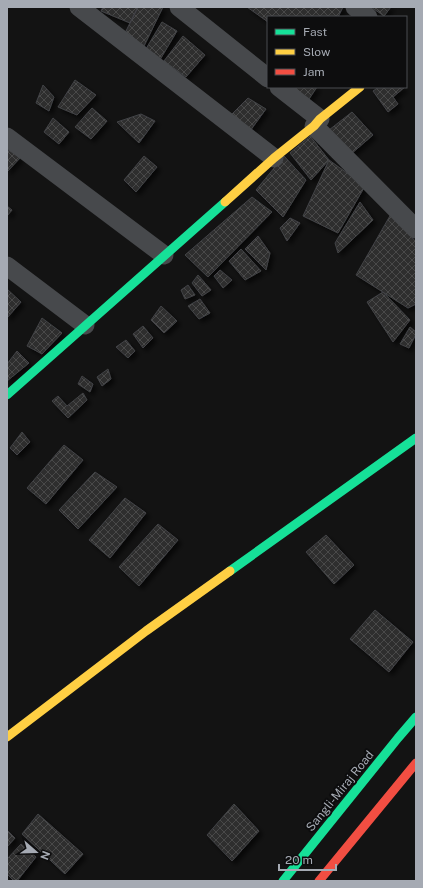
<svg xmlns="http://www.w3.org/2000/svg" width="423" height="888" font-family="'Public Sans',sans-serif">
<defs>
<pattern id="building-cross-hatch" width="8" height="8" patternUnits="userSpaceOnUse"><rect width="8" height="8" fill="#2d2d2e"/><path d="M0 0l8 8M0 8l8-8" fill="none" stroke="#48494a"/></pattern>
<filter id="shadow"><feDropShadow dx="3.5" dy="3.5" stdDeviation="2" flood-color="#0009"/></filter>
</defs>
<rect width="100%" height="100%" fill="#131313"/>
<path fill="url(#building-cross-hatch)" stroke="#424346" filter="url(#shadow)" d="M103,7H138L130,23L101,11Z
M138,7H163L144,46L125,33Z
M247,7H343L338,17H268V22Z
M371,7H391L384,16Z
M162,22L177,31L158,63L143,54Z
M183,36L205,55L186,77L164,61Z
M75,80L96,95L77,115L58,107Z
M43,85L54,97L49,111L36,103Z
M290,87H317L309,99Z
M379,87H405L393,97L398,104L388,112L373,91Z
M248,98L266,109L250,131L231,115Z
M92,108L107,121L91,139L75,127Z
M352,112L373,135L351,154L329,130Z
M141,114L155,121L139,143L117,122Z
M53,118L69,132L59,144L44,132Z
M310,136L329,160L311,180L290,153Z
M7,149L20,158L7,172Z
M144,156L157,167L136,192L124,180Z
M284,156L306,180L283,217L256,190Z
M329,160L365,186L338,233L303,216Z
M252,197L272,212L208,277L185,255Z
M360,202L373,220L338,253L335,243Z
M7,206L12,210L7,216Z
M391,214L416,242V304L408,308L356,275Z
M290,218L300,223L287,241L280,228Z
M258,236L270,253L266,270L245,249Z
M241,249L261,271L245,280L229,261Z
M220,270L232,280L223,288L214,276Z
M198,275L211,290L202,296L192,283Z
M188,285L195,295L185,299L181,290Z
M7,289L21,302L7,318Z
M383,292L410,320L393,342L367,302Z
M200,299L210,313L199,319L188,306Z
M161,306L177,321L164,333L151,320Z
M42,318L62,333L42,354L27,346Z
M143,326L153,338L143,348L133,334Z
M410,327L416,332V334L409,348L400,344Z
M126,340L135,351L128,358L116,347Z
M17,351L29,363L7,381V364Z
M108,369L111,379L102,386L97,377Z
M82,376L93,384L90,392L78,384Z
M83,393L87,400L68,418L52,401L58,396L67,406Z
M22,432L30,442L17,455L10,448Z
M64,445L83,460L46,504L27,488Z
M95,472L117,487L78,529L59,510Z
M125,498L146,513L110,558L89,540Z
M158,524L178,540L139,586L119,567Z
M326,535L354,565L334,584L306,552Z
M375,610L413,642L389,672L350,639Z
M234,804L259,831L232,861L207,835Z
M38,814L83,854L65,874L22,834Z
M7,830L15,838L7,847Z
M21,844L36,857L17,881H14L7,874V859Z"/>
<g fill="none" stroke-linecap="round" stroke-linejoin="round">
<path stroke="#47494c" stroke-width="19" d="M79,7L274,158
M179,7L268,78
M355,7L368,17
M279,87L320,119
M314,126L416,229
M7,137L164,255
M7,266L85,325"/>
<path stroke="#16e098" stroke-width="9" d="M7,395L225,202
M230,571L416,438
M283,881L398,738L416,717"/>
<path stroke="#ffcf43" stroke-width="9" d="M225,202L274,158L314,126L320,119L360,87
M7,737L146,631L230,571"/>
<path stroke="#f24e42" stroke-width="9" d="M319,881L416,763"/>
</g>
<g text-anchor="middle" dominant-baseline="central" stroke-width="4" stroke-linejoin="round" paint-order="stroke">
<g font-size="12" fill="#a5aab3" stroke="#0d0d0e">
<text transform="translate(340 791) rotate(-51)">Sangli-Miraj Road</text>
</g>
</g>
<rect width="423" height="888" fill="none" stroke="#a5aab3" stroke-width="16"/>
<rect x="267" y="16" width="140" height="72" fill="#0d0d0e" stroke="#4a4c50"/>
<rect x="275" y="29" width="20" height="6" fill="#16e098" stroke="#4a4c50"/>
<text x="303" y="36" font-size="12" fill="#a5aab3">Fast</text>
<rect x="275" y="49" width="20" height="6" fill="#ffcf43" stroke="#4a4c50"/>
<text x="303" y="56" font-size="12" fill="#a5aab3">Slow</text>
<rect x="275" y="69" width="20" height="6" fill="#f24e42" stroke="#4a4c50"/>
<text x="303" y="76" font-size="12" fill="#a5aab3">Jam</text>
<g transform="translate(36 852) rotate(110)" stroke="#0d0d0e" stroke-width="3" paint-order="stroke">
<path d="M0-3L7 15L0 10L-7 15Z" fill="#a5aab3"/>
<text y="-6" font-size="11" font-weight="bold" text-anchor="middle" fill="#a5aab3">N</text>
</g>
<path d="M279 864v6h57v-6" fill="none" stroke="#a5aab3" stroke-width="2"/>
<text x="285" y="864" font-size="12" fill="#a5aab3" stroke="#0d0d0e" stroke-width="3" paint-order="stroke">20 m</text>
</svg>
